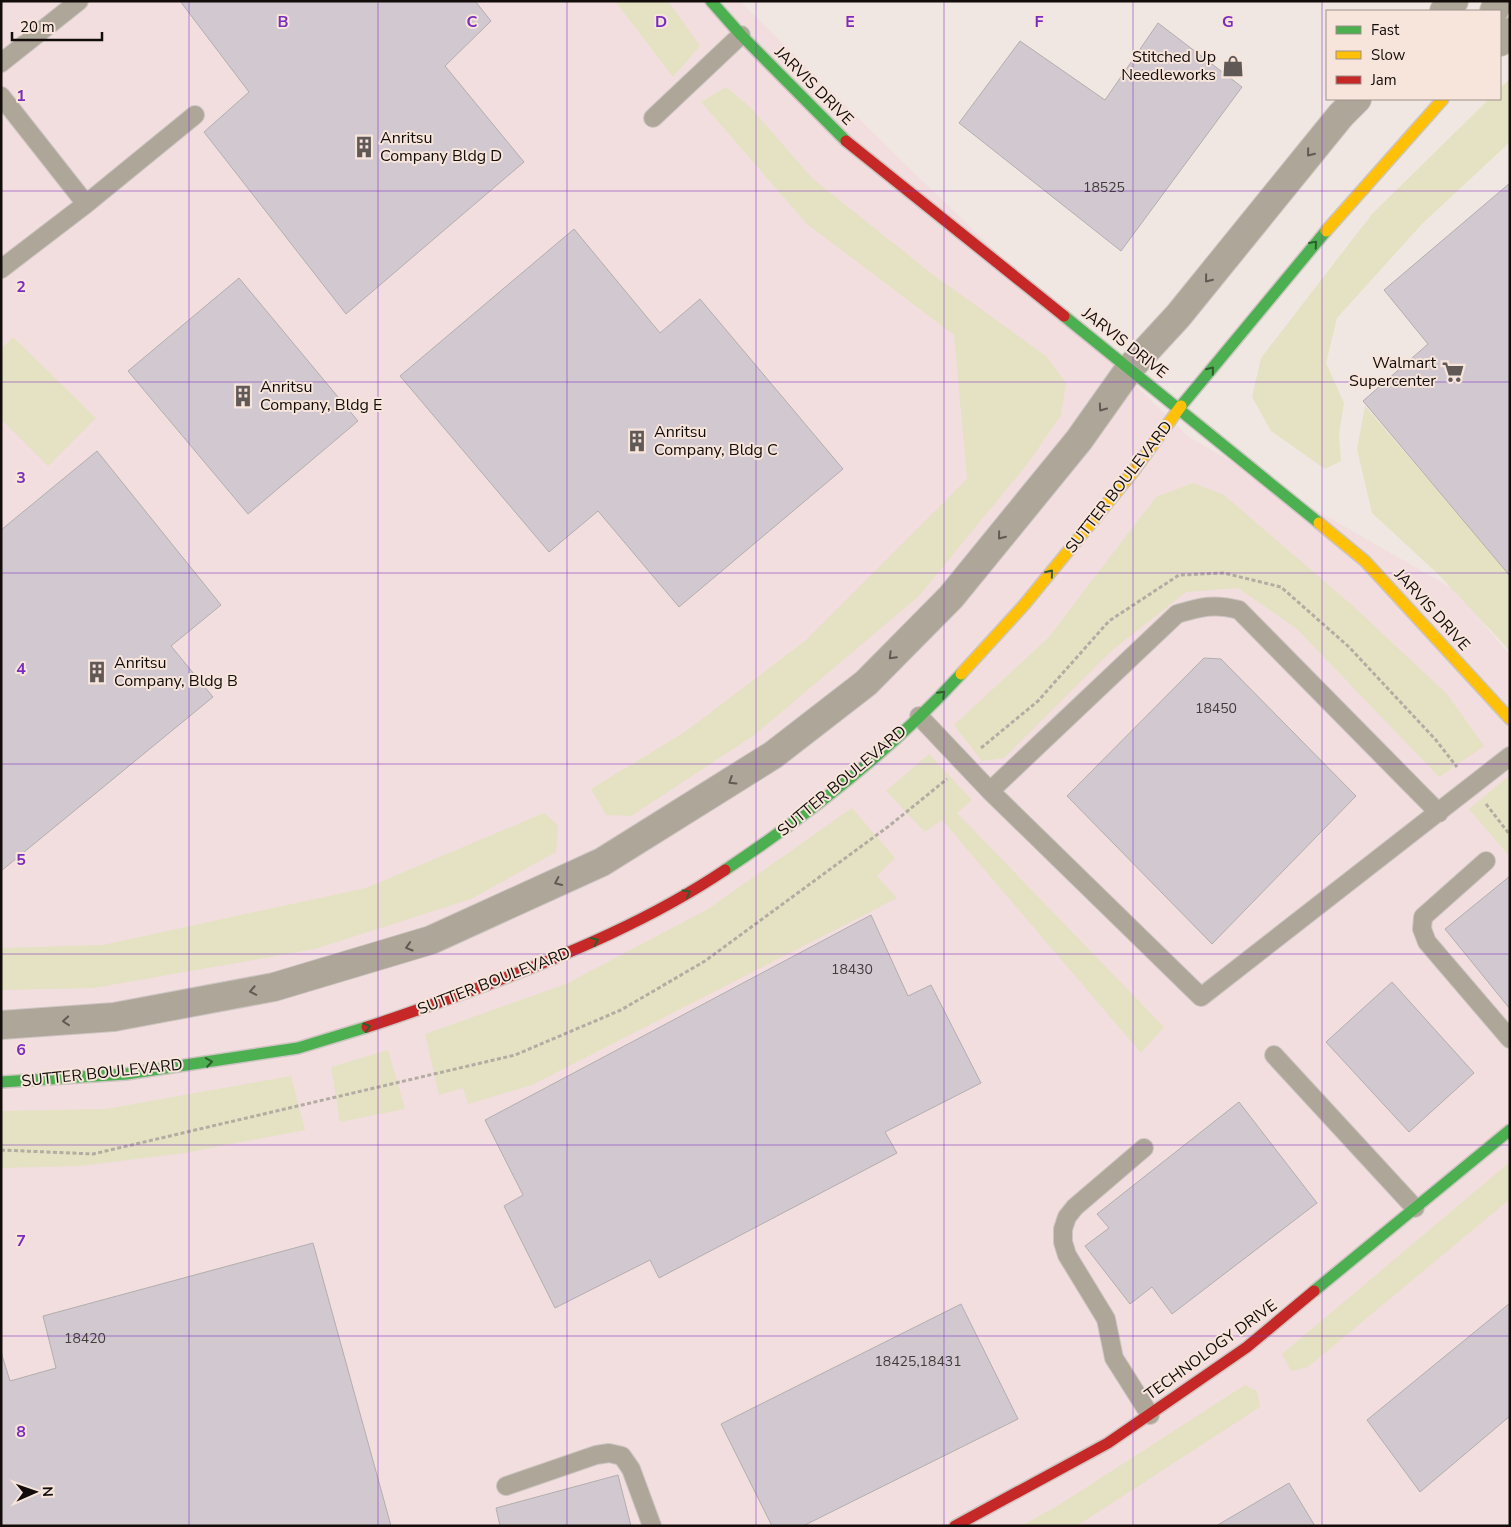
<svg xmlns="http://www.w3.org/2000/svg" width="1511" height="1527" font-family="'Nunito Sans',sans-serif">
<rect width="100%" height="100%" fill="#f1e7e2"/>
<path fill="#f2dede" d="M1,1H740L905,164L1189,437L1455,590L1510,655V1526H1Z"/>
<path fill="#e4e2c2" d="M615,1H668L700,46L673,77Z
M1510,79V142L1422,224L1337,318L1326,363L1344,403L1339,434L1341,461L1325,469L1271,431L1252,397L1261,358L1372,214L1489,99H1500V88Z
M726,87L750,107L813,179L932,274L1046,356L1066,383L1061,415L1028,463L919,596L753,736L631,816L606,815L591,789L685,732L806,640L967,479L954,335L807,224L701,102Z
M13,337L96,418L48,466L1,419V349Z
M1365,406L1510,575V651L1439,575L1372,513L1357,449Z
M1193,483L1224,495L1353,606L1447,694L1484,746L1439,777L1296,628L1238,588L1186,592L1110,652L1004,758L982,761L954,725L1048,638L1156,497Z
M929,754L972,800L957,813L1164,1027L1141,1053L942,820L925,832L886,791Z
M1510,775V857L1469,809Z
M852,808L895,858L877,876L897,898L532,1085L468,1104L463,1088L439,1095L425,1034L566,984L708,909Z
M544,813L558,825L556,852L471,899L315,949L94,988L1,990V948L103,945L366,888Z
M388,1050L405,1109L340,1122L331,1067Z
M291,1076L305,1130L184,1153L80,1166L1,1168V1111L106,1109Z
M1510,1162V1199L1308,1367L1291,1371L1282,1354Z
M1245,1385L1257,1391L1260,1407L1089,1518L1076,1526H1021L1059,1505Z"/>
<path fill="#d1c8d0" stroke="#b3aeae" d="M180,1H475L491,21L445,66L524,162L346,314L204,132L249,92Z
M1158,23L1242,87L1121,251L959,123L1020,41L1105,100Z
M1510,183V576L1363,401L1428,344L1384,290Z
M574,229L660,333L700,299L843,469L679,607L598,511L549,552L400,376Z
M239,278L358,421L248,514L128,371Z
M97,451L221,605L171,646L213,697L1,871V530Z
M1204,658L1221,659L1356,796L1212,944L1067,796Z
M1510,876V1009L1445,929Z
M871,915L908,996L931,985L981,1083L885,1132L897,1153L659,1278L650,1260L555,1308L504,1206L523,1195L485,1120Z
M1392,982L1474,1073L1409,1132L1326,1042Z
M1239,1102L1317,1203L1172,1314L1152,1287L1130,1304L1085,1246L1109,1228L1097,1214Z
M313,1243L391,1526H1V1352L10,1381L56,1368L43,1316Z
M1510,1303V1416L1420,1492L1367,1420Z
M961,1304L1018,1419L803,1526H772L721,1424Z
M618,1475L631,1526H500L496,1508Z
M1289,1483L1315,1526H1216Z"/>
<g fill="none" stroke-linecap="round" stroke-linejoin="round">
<g stroke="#ccc5c1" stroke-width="20">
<path id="lane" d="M1,63L79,1
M1,96L86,204L195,115
M653,118L741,35
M1,269L86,204
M919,716L990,791L1201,997L1510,756
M990,791L1177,614C1201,607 1214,603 1239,610L1439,813
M1486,861L1423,917L1422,929L1427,942L1510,1039
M1274,1055L1415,1208
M1144,1148L1075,1207L1067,1217L1063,1229V1242L1067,1255L1106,1319L1114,1358L1150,1415
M506,1486L596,1455L609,1453L622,1456L631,1469L652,1526"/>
</g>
<g stroke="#ccc5c1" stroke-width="30">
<path id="street" d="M1444,11L1454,1
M1494,11L1498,1
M1500,42L1510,32
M1,1025L114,1017L274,987L431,940L602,862L773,755L866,683L951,597L1079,440L1130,368L1178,316L1341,115L1357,99"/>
</g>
<g stroke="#ccc5c1" stroke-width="14">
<path id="fast" d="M711,1L741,35L846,141
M1064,316L1319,523
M1181,406L1326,231
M725,870C809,814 893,749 961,674
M1,1082L126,1074L298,1048L367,1027
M1314,1291L1510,1130"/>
</g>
<g stroke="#ccc5c1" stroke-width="14">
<path id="slow" d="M1326,231L1443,99
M1319,523L1365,561L1510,719
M961,674L1024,605L1132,473L1181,406"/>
</g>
<g stroke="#ccc5c1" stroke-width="14">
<path id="jam" d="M846,141L1064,316
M367,1027C408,1014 448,999 489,984C571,953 652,919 725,870
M955,1526L1108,1443L1247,1347L1314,1291"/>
</g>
<path stroke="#b3aca3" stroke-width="3" stroke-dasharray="4 2.5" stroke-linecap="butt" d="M981,748L1038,701L1109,621L1179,575L1224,573L1281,587L1349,647L1435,739L1457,767
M1486,804L1510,835
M1,1150L93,1154L515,1055L621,1010L705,961L889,826L947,779"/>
<use href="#lane" stroke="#afa69a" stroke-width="18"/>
<use href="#street" stroke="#afa69a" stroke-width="28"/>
<use href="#fast" stroke="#4caf50" stroke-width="11"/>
<use href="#slow" stroke="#ffc107" stroke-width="11"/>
<use href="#jam" stroke="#c62828" stroke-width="11"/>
</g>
<defs><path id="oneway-chevron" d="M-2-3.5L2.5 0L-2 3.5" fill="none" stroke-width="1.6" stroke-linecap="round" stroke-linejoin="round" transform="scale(1.25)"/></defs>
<g stroke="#605a52">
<use href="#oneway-chevron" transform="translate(1310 153) rotate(129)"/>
<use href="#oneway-chevron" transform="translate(1208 279) rotate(129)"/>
<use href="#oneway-chevron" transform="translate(1102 408) rotate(125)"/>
<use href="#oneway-chevron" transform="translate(1001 536) rotate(129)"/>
<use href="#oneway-chevron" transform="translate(892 656) rotate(135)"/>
<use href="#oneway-chevron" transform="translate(732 781) rotate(148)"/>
<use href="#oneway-chevron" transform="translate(558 882) rotate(155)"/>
<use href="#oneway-chevron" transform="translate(409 947) rotate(163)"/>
<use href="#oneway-chevron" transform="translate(253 991) rotate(169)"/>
<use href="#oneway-chevron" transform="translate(66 1021) rotate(175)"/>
</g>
<g stroke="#2f5e2d">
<use href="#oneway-chevron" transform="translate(1314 244) rotate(-49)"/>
<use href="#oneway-chevron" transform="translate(1211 370) rotate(-51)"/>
<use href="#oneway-chevron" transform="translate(1050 573) rotate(-51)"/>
<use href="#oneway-chevron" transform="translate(942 694) rotate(-45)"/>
<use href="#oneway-chevron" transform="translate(687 893) rotate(-30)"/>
<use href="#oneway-chevron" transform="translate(595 941) rotate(-25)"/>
<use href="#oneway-chevron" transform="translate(367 1027) rotate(-17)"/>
<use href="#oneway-chevron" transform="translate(209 1062) rotate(-9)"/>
</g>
<path fill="none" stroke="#7b2cbf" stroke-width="1" stroke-opacity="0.55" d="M189,1V1526M378,1V1526M567,1V1526M756,1V1526M944,1V1526M1133,1V1526M1322,1V1526M1,191H1510M1,382H1510M1,573H1510M1,764H1510M1,954H1510M1,1145H1510M1,1336H1510"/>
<defs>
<g id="shop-bare" transform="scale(1.725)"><path d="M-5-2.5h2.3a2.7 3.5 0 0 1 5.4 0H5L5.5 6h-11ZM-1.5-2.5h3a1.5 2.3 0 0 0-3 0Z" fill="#605956" stroke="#f7e5dc" stroke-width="2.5" paint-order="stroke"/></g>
<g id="building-bare" transform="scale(1.725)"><path d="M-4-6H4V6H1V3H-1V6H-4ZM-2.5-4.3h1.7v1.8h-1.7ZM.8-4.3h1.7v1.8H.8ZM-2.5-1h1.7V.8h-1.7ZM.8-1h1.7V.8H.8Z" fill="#605956" stroke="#f7e5dc" stroke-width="2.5" paint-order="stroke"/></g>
<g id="supermarket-bare" transform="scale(1.725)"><path d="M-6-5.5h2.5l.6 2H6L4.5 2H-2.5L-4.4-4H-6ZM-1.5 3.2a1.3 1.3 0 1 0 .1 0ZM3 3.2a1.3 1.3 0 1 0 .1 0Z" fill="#605956" stroke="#f7e5dc" stroke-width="2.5" paint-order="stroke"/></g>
</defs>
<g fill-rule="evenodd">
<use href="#shop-bare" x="1233" y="66"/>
<use href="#building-bare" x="364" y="147"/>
<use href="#supermarket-bare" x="1453" y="372"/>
<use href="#building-bare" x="243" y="396"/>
<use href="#building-bare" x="637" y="441"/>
<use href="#building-bare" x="97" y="672"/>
</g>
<g text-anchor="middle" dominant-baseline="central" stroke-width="4" stroke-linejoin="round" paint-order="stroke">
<g font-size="14" fill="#423c3c">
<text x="1104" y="187">18525</text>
<text x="1216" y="708">18450</text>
<text x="852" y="969">18430</text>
<text x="85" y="1338">18420</text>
<text x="918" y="1361">18425,18431</text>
</g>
<g font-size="16" fill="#120d0a" stroke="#f7e5dc" text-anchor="start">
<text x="1216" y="57" text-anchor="end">Stitched Up<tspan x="1216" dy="18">Needleworks</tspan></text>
<text x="380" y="138">Anritsu<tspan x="380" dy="18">Company Bldg D</tspan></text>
<text x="1436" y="363" text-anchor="end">Walmart<tspan x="1436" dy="18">Supercenter</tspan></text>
<text x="260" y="387">Anritsu<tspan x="260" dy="18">Company, Bldg E</tspan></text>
<text x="654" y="432">Anritsu<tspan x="654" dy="18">Company, Bldg C</tspan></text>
<text x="114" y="663">Anritsu<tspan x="114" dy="18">Company, Bldg B</tspan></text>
</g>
<g font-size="16" fill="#120d0a" stroke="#f7e5dc">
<text transform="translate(814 86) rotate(45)">JARVIS DRIVE</text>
<text transform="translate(1125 343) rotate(38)">JARVIS DRIVE</text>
<text transform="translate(1119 487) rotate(-52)">SUTTER BOULEVARD</text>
<text transform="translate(1432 610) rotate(48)">JARVIS DRIVE</text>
<text transform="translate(842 781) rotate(-40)">SUTTER BOULEVARD</text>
<text transform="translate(494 981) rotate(-21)">SUTTER BOULEVARD</text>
<text transform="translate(102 1073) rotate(-6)">SUTTER BOULEVARD</text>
<text transform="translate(1211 1350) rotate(-36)">TECHNOLOGY DRIVE</text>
</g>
</g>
<g font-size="16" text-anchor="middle" font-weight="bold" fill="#7b2cbf" stroke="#f7e5dc" stroke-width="4" stroke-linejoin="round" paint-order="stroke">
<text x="283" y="27">B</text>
<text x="472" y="27">C</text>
<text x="661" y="27">D</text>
<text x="850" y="27">E</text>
<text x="1039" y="27">F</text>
<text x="1228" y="27">G</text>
<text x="21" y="101">1</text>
<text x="21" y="292">2</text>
<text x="21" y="483">3</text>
<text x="21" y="674">4</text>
<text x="21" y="865">5</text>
<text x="21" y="1055">6</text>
<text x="21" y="1246">7</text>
<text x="21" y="1437">8</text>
</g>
<rect width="1511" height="1527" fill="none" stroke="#120d0a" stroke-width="5"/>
<rect x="1326" y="10" width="175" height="90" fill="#f7e5dc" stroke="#9b8f88"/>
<rect x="1336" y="26" width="25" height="8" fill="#4caf50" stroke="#9b8f88"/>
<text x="1371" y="35" font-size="15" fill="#120d0a">Fast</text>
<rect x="1336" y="51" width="25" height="8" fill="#ffc107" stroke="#9b8f88"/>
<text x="1371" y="60" font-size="15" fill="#120d0a">Slow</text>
<rect x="1336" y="76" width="25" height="8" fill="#c62828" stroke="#9b8f88"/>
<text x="1371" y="85" font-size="15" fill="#120d0a">Jam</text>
<g transform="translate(35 1492) rotate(88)" stroke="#f7e5dc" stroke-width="4" paint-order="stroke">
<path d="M0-4L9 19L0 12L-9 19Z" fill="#120d0a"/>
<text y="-8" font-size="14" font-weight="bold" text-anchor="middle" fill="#120d0a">N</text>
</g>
<path d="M12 32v8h90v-8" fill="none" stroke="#120d0a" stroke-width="2.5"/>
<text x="20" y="32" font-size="15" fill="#120d0a" stroke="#f7e5dc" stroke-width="4" paint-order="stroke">20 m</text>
</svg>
